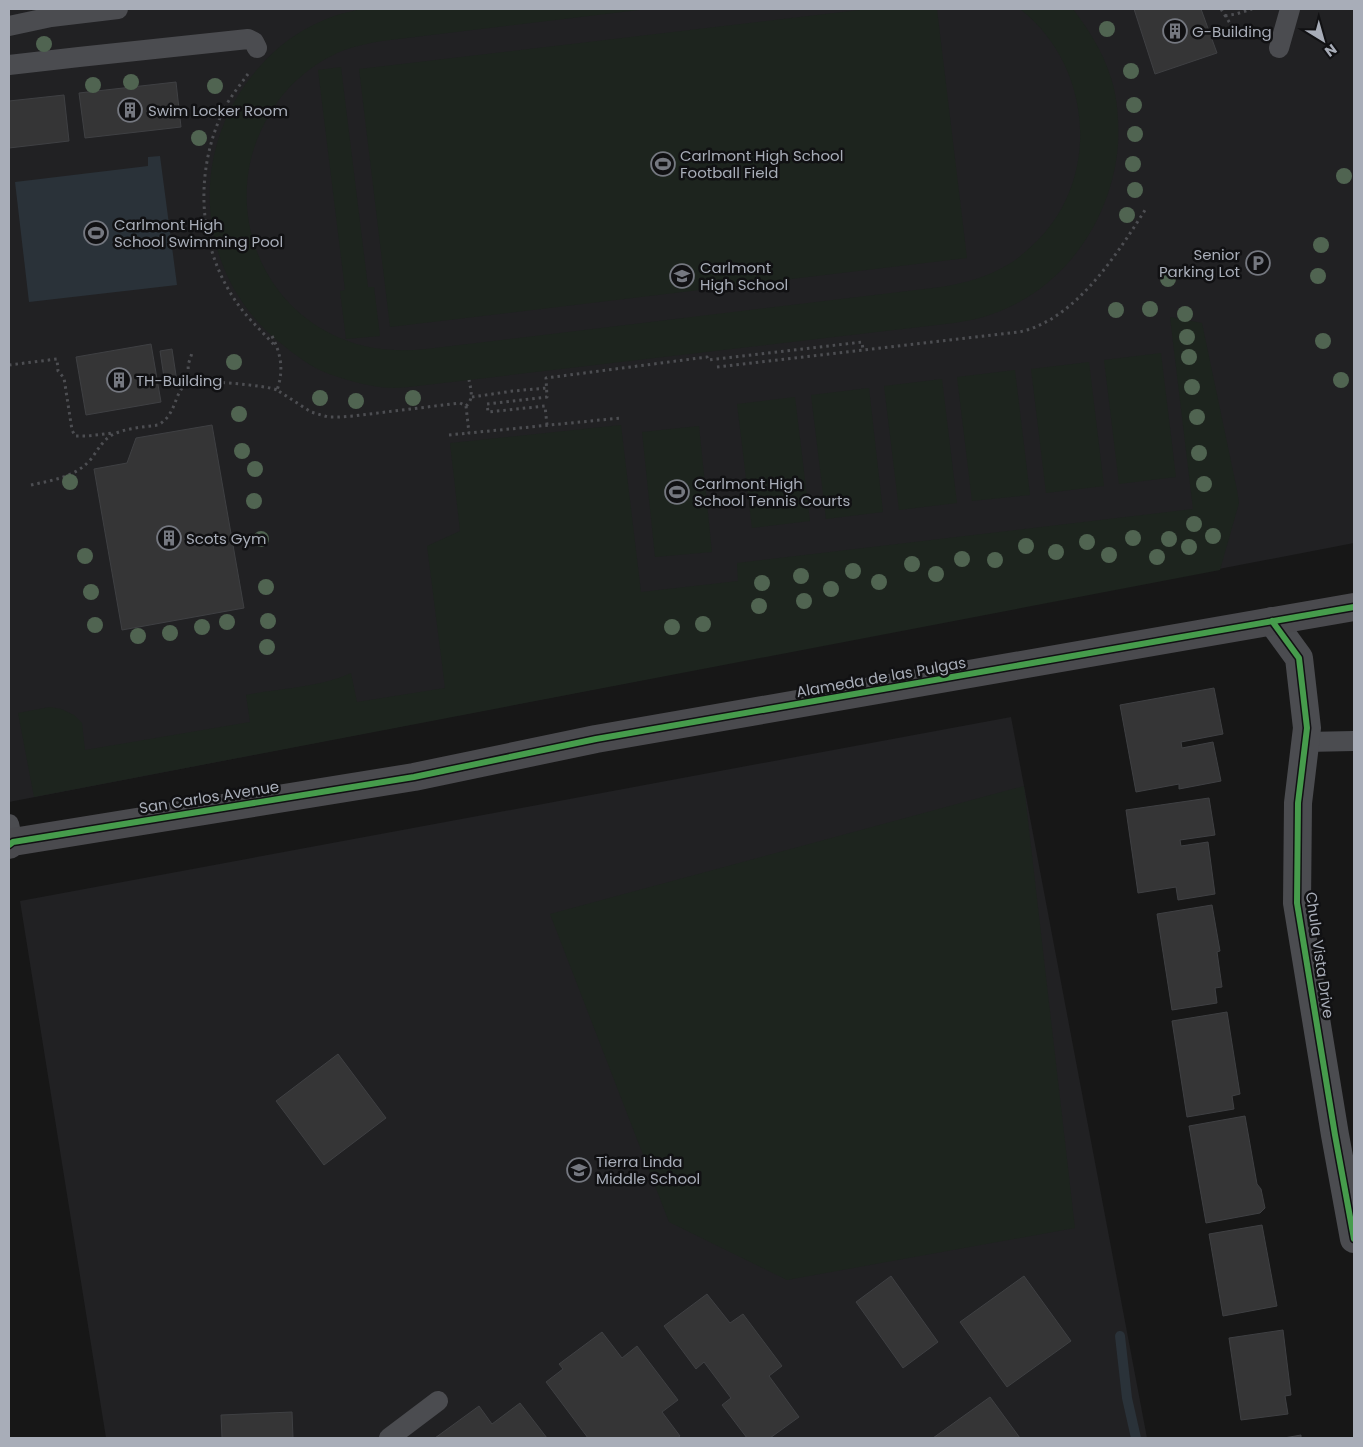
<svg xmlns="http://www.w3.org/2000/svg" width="1363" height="1447" font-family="Poppins,sans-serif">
<rect width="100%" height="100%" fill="#171717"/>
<path fill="#212123" d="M9,9H1354V543L9,802Z
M1011,717L1147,1438H106L20,901Z"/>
<path fill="#1d241e" d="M363,9H647L382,41C369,43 355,46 342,51C313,63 287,85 271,112C220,192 252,301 340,338C368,350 397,352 426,349L941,287C965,283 988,277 1009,264C1020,258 1029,248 1038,240C1102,175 1091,64 1020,9H1073C1089,30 1103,52 1111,78C1118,99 1119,124 1118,145C1112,219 1065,288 995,313C982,318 968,321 954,323L426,385C415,386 403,388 392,388C371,387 349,381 329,374C310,367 294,354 278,341C193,271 187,145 262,64C288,35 324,15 363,9Z
M868,9H937L967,258L390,327L359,69Z
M341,67L368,287H374L380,336L346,339L340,291L345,290L318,70Z
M1170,317L1202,323L1237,490L1239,503L1220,570L34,797L18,713L50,707L61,709L74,715L82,723L85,750L250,722L246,695C281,688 318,688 351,673L357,702L445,688L427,546L460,531L450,443L621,425L641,592L738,581L737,563L1193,509Z
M1161,353L1176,477L1119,484L1104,360Z
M1089,362L1104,486L1046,493L1031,369Z
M1015,370L1030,495L972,501L957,377Z
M942,379L957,503L899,510L884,386Z
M869,388L883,512L826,519L811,395Z
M795,397L810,521L752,528L737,404Z
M699,426L712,552L655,557L642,432Z
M1024,786L1075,1228L787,1280L669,1222L550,914Z"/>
<path fill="#2a3239" d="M160,156L177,285L29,302L15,182L148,166V157Z"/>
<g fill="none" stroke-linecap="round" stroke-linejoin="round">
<path stroke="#2a3239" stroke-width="10" d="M1120,1336L1127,1398L1136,1438"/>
</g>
<path fill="#353536" stroke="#3f4043" d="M1134,9H1201L1217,53L1155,74Z
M176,82L181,127L85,138L79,93Z
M64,95L69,141L9,148V101Z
M151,344L161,402L86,415L76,357Z
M172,349L177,382L165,384L160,351Z
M212,425L244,608L122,630L94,469L127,463L136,438Z
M1214,688L1223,734L1181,742L1182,748L1213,742L1221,781L1179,789V784L1136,792L1120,705Z
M1209,798L1215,835L1180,840L1181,846L1208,842L1215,894L1178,900L1176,887L1138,893L1126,810Z
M1212,905L1220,951L1217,952L1222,987L1215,988L1217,1003L1172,1010L1157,914Z
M1227,1012L1240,1094L1232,1096L1234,1109L1187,1117L1172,1021Z
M338,1054L386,1118L324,1165L276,1101Z
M1245,1116L1257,1184L1261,1189L1265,1208L1260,1213L1206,1223L1189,1126Z
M1262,1225L1277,1306L1223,1316L1209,1234Z
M891,1276L938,1342L903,1368L856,1302Z
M1024,1276L1071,1341L1007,1387L960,1322Z
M707,1294L730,1323L743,1314L782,1366L769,1376L799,1417L770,1438H747L722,1405L731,1398L704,1362L696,1369L664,1326Z
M1283,1330L1291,1395L1285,1396L1288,1414L1241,1420L1229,1338Z
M602,1332L622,1358L637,1346L678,1400L662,1412L680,1436L677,1438H588L546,1382L563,1369L559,1364Z
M990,1397L1020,1438H933Z
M520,1403L547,1438H435L479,1406L492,1424Z
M292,1412L293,1438H222L221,1415Z
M1301,1435V1438H1284Z"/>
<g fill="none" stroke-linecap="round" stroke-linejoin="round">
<path stroke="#4d4e52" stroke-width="3" stroke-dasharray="2.5 4" stroke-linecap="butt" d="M1221,9L1233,28L1237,30
M1225,16L1236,14L1252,9
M248,74C240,85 231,96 224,109C194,171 197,246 237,303C248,319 262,331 275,346
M272,336C281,354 284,370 277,390L311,412L328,417H339L353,416L460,403L466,406L469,433L621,418
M9,365L57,359L58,371L64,378L72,430L75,436H88L113,433
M717,367L1019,332C1076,320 1117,254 1147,207
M189,382L188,365L192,353
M472,397L513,391L547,388
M466,406C474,399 471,390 469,380
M547,425L545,406L488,412L487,404L547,397L546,378L707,357L708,360L862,342L863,350
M449,435L469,433
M31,485C53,480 76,477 91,459C98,450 102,441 112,435C125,428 144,427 158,425C178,414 173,391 189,382C201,380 266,385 277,390"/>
<path stroke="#4b4c50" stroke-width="20" d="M9,26L51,17L118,9
M1279,48L1290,9
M9,65L79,57L248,39L254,42L257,48
M1306,742L1354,741
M9,824L13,842
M389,1438L438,1401"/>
<path stroke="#4b4c50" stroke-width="28" d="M1272,621L1299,658L1307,728L1298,803L1297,903L1335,1135L1354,1239"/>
<path stroke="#4a4a4e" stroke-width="28" d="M9,845L13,842L414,777L596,739L1354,607"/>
<g stroke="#111113" stroke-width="9">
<path id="cycleway" d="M1272,621L1299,658L1307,728L1298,803L1297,903L1335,1135L1354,1239
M9,845L13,842L414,777L596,739L1354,607"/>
</g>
<use href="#cycleway" stroke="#469c4c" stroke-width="6"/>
</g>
<g fill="#506451">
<circle cx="1107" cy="29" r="8"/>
<circle cx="44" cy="44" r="8"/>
<circle cx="1131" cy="71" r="8"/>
<circle cx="131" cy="82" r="8"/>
<circle cx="93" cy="85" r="8"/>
<circle cx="215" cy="86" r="8"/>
<circle cx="1134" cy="105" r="8"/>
<circle cx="1135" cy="134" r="8"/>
<circle cx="199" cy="138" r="8"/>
<circle cx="1133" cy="164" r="8"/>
<circle cx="1344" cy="176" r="8"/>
<circle cx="1135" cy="190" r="8"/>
<circle cx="1127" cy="215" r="8"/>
<circle cx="1321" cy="245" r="8"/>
<circle cx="1318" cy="276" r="8"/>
<circle cx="1168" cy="279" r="8"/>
<circle cx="1150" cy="309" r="8"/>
<circle cx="1116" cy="310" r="8"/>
<circle cx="1185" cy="314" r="8"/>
<circle cx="1187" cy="337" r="8"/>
<circle cx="1323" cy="341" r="8"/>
<circle cx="1189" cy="357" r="8"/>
<circle cx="234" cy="362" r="8"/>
<circle cx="1341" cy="380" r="8"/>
<circle cx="1192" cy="387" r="8"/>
<circle cx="320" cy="398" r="8"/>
<circle cx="413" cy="398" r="8"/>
<circle cx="356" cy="401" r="8"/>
<circle cx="239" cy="414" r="8"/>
<circle cx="1197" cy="417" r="8"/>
<circle cx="242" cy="451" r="8"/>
<circle cx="1199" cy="453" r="8"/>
<circle cx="255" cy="469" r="8"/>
<circle cx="70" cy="482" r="8"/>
<circle cx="1204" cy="484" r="8"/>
<circle cx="254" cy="501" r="8"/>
<circle cx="1194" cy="524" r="8"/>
<circle cx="1213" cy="536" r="8"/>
<circle cx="1133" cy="538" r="8"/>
<circle cx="261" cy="539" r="8"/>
<circle cx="1169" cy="539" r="8"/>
<circle cx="1087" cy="542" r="8"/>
<circle cx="1026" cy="546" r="8"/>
<circle cx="1189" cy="547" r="8"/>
<circle cx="1056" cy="552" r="8"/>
<circle cx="1109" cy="555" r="8"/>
<circle cx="85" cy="556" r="8"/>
<circle cx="1157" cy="557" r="8"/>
<circle cx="962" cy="559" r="8"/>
<circle cx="995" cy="560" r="8"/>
<circle cx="912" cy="564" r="8"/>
<circle cx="853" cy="571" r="8"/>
<circle cx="936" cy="574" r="8"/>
<circle cx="801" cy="576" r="8"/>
<circle cx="879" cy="582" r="8"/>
<circle cx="762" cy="583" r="8"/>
<circle cx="266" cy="587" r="8"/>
<circle cx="831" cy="589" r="8"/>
<circle cx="91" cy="592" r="8"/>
<circle cx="804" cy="601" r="8"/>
<circle cx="759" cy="606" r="8"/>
<circle cx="268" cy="621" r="8"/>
<circle cx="227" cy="622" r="8"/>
<circle cx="703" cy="624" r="8"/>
<circle cx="95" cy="625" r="8"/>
<circle cx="202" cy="627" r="8"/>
<circle cx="672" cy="627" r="8"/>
<circle cx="170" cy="633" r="8"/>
<circle cx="138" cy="636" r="8"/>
<circle cx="267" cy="647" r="8"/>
</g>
<defs>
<g id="building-ring" transform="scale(1.25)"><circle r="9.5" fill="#111113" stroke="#757880" stroke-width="1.5"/><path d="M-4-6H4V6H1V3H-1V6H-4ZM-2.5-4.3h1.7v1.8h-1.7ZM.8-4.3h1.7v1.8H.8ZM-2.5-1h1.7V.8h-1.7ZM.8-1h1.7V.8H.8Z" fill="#757880"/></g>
<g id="stadium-ring" transform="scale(1.25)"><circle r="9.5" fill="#111113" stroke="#757880" stroke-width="1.5"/><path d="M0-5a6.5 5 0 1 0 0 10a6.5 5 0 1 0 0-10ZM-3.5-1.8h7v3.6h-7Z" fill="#757880"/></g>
<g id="parking-ring" transform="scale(1.25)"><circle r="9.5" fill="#111113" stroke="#757880" stroke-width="1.5"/><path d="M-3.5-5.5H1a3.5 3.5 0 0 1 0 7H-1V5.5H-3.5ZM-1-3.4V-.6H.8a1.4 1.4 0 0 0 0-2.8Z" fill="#757880"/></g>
<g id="school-ring" transform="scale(1.25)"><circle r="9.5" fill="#111113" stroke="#757880" stroke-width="1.5"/><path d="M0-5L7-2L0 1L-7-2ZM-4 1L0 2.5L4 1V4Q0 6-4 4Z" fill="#757880"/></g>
</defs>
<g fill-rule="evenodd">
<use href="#building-ring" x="1175" y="31"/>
<use href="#building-ring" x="130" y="110"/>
<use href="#stadium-ring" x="663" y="164"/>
<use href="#stadium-ring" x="96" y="233"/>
<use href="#parking-ring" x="1258" y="263"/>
<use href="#school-ring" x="682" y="276"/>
<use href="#building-ring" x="119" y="380"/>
<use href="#stadium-ring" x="677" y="492"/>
<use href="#building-ring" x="169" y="538"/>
<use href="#school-ring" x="579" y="1170"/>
</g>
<g text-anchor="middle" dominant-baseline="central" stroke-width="5" stroke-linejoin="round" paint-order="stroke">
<g font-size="15" fill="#a8adb8" stroke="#111113" text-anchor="start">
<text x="1192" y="31">G-Building</text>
<text x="148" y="110">Swim Locker Room</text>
<text x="680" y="155">Carlmont High School<tspan x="680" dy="17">Football Field</tspan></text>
<text x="114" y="224">Carlmont High<tspan x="114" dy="17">School Swimming Pool</tspan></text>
<text x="1240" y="254" text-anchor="end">Senior<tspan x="1240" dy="17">Parking Lot</tspan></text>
<text x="700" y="267">Carlmont<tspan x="700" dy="17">High School</tspan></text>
<text x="136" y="380">TH-Building</text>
<text x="694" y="483">Carlmont High<tspan x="694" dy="17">School Tennis Courts</tspan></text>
<text x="186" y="538">Scots Gym</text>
<text x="596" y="1161">Tierra Linda<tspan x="596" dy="17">Middle School</tspan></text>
</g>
<g font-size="15" fill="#a8adb8" stroke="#111113">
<text transform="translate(881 677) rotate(-10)">Alameda de las Pulgas</text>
<text transform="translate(209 797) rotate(-9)">San Carlos Avenue</text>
<text transform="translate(1320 955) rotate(82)">Chula Vista Drive</text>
</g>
</g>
<rect width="1363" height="1447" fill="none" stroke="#a8adb8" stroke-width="20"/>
<g transform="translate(1323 40) rotate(143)" stroke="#111113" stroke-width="4" paint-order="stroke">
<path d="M0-4L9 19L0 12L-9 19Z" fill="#a8adb8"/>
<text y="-8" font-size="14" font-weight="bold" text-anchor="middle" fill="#a8adb8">N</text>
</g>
</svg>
